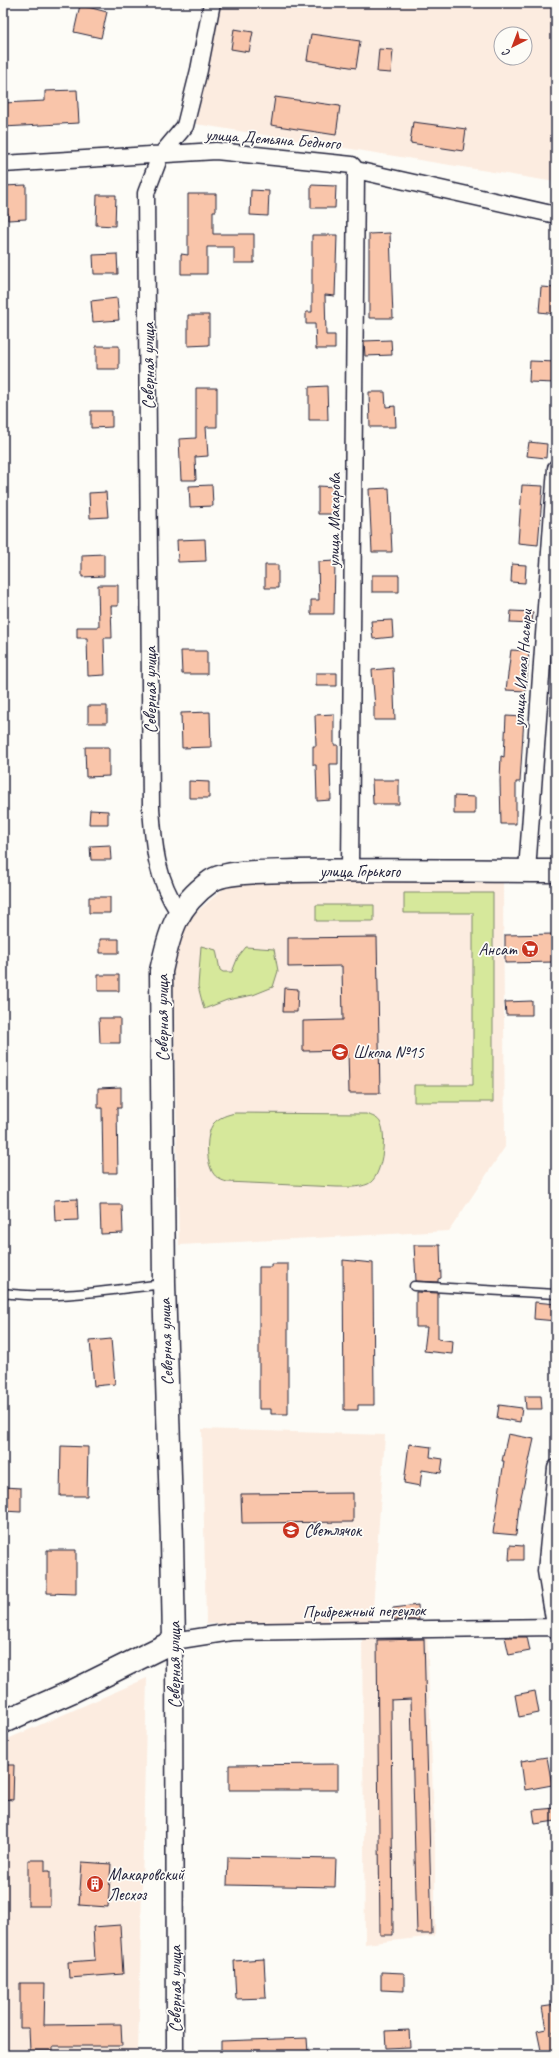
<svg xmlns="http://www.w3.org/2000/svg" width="559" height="2058" font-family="Caveat,sans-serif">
<rect width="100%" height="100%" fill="#fdfcf7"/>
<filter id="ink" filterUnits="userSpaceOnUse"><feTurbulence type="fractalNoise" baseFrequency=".025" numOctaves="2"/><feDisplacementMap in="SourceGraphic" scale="8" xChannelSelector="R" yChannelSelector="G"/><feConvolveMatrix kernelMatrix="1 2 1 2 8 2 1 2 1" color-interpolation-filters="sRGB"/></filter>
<g filter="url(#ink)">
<path fill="#fcece0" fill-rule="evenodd" d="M221,3H556L555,182L196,124ZM501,34H525V58H501Z
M251,880L503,883L505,1147L449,1231L179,1245L173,957L190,918L223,889Z
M202,1429L385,1435L372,1624H206Z
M362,1634L427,1636L435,1848V1936L365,1944Z
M147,1678L138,2055H3V1741Z"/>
<path fill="#d6e89b" stroke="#7c856b" d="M404,893H493V1102H414V1085H473V913H404Z
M316,905H374V921H316Z
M201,946L216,950L220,970L223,972H232L238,957L246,947L274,949L278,971L273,987L253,995L227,1000L204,1009L198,986Z
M235,1113L366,1114C372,1116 379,1118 381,1124C387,1137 382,1178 368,1184C359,1188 347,1187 337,1187L227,1182C220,1180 214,1177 211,1169C206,1158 206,1134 213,1124C219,1117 227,1115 235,1113Z"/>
<path fill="#f9c5aa" stroke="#22223b" d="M80,5L107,12L101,38L74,32Z
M234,29L253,32L249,52L231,49Z
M311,34L360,41L356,68L307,60Z
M379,49L393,50L391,73L377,72Z
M77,90L79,123L3,127V103L45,101V91Z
M275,97L340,106L336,135L271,125Z
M413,122L466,129L463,151L410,143Z
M26,185V219L8,220V213H3V186Z
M311,185L336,186L335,208H311Z
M251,190L269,191L268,216L250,215Z
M188,194H216V211H213V234H254V263H234V247H207V274H181V254L188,255Z
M97,195H116L115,226L96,225Z
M390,233L393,318H369V234Z
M312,235H337L335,296L325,295L326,335H335V349H316L315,324H306V312H312Z
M117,254L118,274H94L93,255Z
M541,287L556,288V314L539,312Z
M117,298L119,320L93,322L91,301Z
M188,315H209V345L188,346Z
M391,340L392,355L365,356L364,341Z
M96,346H119V369H96Z
M530,361L556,362L555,383L529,382Z
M327,386L328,420H309V387Z
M196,388H217V427H206L208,456L195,457L196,480H181L179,439L196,438Z
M369,392H385L386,407L395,406L396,427H370Z
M91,411H112V427L91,428Z
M529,442L547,444L546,458L527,456Z
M212,485L213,506L190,507L189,486Z
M522,485L543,486L538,545L518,543Z
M318,486L336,487V514H318Z
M389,488L392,552H372L369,489Z
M106,492L108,517L90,518L89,493Z
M205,539L206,561L178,562L177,540Z
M104,554V576L82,577V555Z
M335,561L334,614H311V600H319L318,562Z
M512,564L526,565L525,583L511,582Z
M265,565H278V588H265Z
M372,575H399V592H372Z
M98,585H118V606H111L112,638H104L105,675L88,676L87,638H77V627H99Z
M511,611L533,612L532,624L510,623Z
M392,620L393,637L373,639L371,621Z
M511,650L529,651L526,691L506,690Z
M181,651H207V674H182Z
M393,668L395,720H374V706H375L372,670Z
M316,673H337V686H316Z
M88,706H107V723H88Z
M210,712L211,747L182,748L181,713Z
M334,714V745H338V764H330L331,800L317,801L316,765H313V746H316L315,715Z
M506,716L524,717L520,782H516V824H501L500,781L501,756L504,757Z
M85,747H109V776L86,777Z
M372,780H399V804H373Z
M189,781L209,782V798H189Z
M454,796L475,797V814H454Z
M90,810L108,811V824H89Z
M110,845L111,860H91L90,846Z
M89,897H110V913H89Z
M555,934V962L505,963V935Z
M377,937L380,1093H349L348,1050L303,1051V1021L343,1020L342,966L288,967V938Z
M100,939H119V953H100Z
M98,975H119V991H98Z
M284,988L298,989L297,1012H283Z
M532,1001V1015H506L505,1002Z
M99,1018H120V1043H100Z
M121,1087V1108H117L118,1173H103L102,1108H98V1088Z
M77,1199L78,1220L55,1221L54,1200Z
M100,1205H122L123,1233L101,1234Z
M414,1245H440L441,1278L438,1279V1282L416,1281Z
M343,1260L373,1263L374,1405H358V1410H344Z
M271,1264H288V1414H271V1409H259V1267H271Z
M416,1292L438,1293V1339L453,1341L452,1354L424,1351L427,1327H416Z
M535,1302L556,1304V1321L534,1319Z
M111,1339L115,1384L94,1386L90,1341Z
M525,1396H541L542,1409H526Z
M499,1405L522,1408L520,1422L497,1418Z
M508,1434L534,1439L519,1506L516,1535L493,1533L504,1461H502Z
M409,1444L431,1447L430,1457L443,1459L441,1473L422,1470L420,1486L404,1483Z
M61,1446L88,1447L87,1496H60Z
M3,1487L21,1488V1512L3,1511Z
M353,1493V1522L242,1523L241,1494Z
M510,1545L523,1546V1560H509Z
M47,1550H76V1594L47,1593Z
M418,1605L419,1620H394L393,1608Z
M505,1637H527L530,1651L509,1655Z
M424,1639L432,1934H417L411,1699L391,1700L393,1935H380L377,1640Z
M535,1691L539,1713L519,1717L515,1695Z
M547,1757L552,1785L525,1790L521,1761Z
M338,1764V1790H229V1765Z
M3,1765H14L13,1800L3,1799Z
M556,1808V1821L535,1824L533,1810Z
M228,1857L336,1859L335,1887L227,1885Z
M28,1860H45V1871H50V1906H28Z
M82,1862L111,1864L108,1907L79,1905Z
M120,1925L123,1974L69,1978L68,1962L95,1960L93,1927Z
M264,1959L266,1998L236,1999L234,1961Z
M381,1972L404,1973V1991L381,1990Z
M20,1983H45L44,2025L121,2024L122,2046H53V2051H30L29,2028H20Z
M556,2005V2030L553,2031L556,2053L542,2055L537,2031L546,2029L542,2007Z
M409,2030L410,2047L386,2048L385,2031Z
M307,2038L308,2053L221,2055V2041Z"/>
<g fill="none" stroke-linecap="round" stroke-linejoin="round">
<g stroke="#22223b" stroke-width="11">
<path id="lane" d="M414,1286L556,1294
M3,1293C56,1300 110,1290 163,1284"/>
</g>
<g stroke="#22223b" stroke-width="19">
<path id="street" d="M3,164L216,151L352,165L356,170L556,215
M350,870L356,170
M527,871L556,468
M179,913C156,877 154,849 151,808L146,193L160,156L185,126L199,70L212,3
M556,1468L546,1571L556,1631
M175,2055L174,1641L231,1632L556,1627"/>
</g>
<g stroke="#22223b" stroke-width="25">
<path id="secondary" d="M3,1722L73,1691L174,1641L172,1541L164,1284L161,971C170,931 176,906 211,881C226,870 276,872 295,871C382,869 469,871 556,871"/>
</g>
<use href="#lane" stroke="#fdfcf7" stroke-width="8"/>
<use href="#street" stroke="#fdfcf7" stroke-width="16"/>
<use href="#secondary" stroke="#fdfcf7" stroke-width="22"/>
</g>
</g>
<defs>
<g id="supermarket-disc" transform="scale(0.9)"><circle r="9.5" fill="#c8321e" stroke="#fdfcf7"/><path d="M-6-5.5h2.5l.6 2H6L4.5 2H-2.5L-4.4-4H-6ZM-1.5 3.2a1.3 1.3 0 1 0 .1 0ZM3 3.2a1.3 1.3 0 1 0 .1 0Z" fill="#fff"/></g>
<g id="school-disc" transform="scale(0.9)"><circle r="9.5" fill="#c8321e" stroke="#fdfcf7"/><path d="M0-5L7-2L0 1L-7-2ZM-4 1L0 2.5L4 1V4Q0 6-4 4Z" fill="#fff"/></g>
<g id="building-disc" transform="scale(0.9)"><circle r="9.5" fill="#c8321e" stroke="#fdfcf7"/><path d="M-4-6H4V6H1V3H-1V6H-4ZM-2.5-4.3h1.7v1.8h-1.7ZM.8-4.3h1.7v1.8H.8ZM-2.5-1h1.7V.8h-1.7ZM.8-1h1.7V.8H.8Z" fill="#fff"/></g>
</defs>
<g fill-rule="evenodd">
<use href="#supermarket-disc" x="530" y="949"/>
<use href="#school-disc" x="340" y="1052"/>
<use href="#school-disc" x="291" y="1530"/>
<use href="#building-disc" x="95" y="1884"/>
</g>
<g text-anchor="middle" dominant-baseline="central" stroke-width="3.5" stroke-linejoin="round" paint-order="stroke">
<g font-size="17" fill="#22223b" stroke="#fdfcf7">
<text transform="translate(273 139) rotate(4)">улица Демьяна Бедного</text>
<text transform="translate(148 366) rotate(-90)">Северная улица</text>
<text transform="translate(334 520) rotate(-89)">улица Макарова</text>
<text transform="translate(522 668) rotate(-86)">улица Имая Насыри</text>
<text transform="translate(150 690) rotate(-90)">Северная улица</text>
<text x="360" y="871">улица Горького</text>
<text transform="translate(162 1018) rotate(-90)">Северная улица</text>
<text transform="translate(166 1342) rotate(-92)">Северная улица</text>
<text transform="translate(364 1611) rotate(-1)">Прибрежный переулок</text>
<text transform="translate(174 1665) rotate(-90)">Северная улица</text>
<text transform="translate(175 1989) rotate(-90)">Северная улица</text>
</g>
<g font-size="17" fill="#22223b" stroke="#fdfcf7" text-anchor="start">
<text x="517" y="949" text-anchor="end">Ансат</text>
<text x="353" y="1052">Школа №15</text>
<text x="304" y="1530">Светлячок</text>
<text x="108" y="1874">Макаровский<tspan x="108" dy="20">Лесхоз</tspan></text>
</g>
</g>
<rect width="559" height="2058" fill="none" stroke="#fdfcf7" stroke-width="16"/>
<rect x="8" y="8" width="543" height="2042" fill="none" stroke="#22223b" stroke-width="1.5" filter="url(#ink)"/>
<g transform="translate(513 46) rotate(222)"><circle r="19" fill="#fdfcf7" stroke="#a5a5ac"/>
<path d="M0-3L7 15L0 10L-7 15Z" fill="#c8321e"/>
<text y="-6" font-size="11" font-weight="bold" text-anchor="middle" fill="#22223b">С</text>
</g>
</svg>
